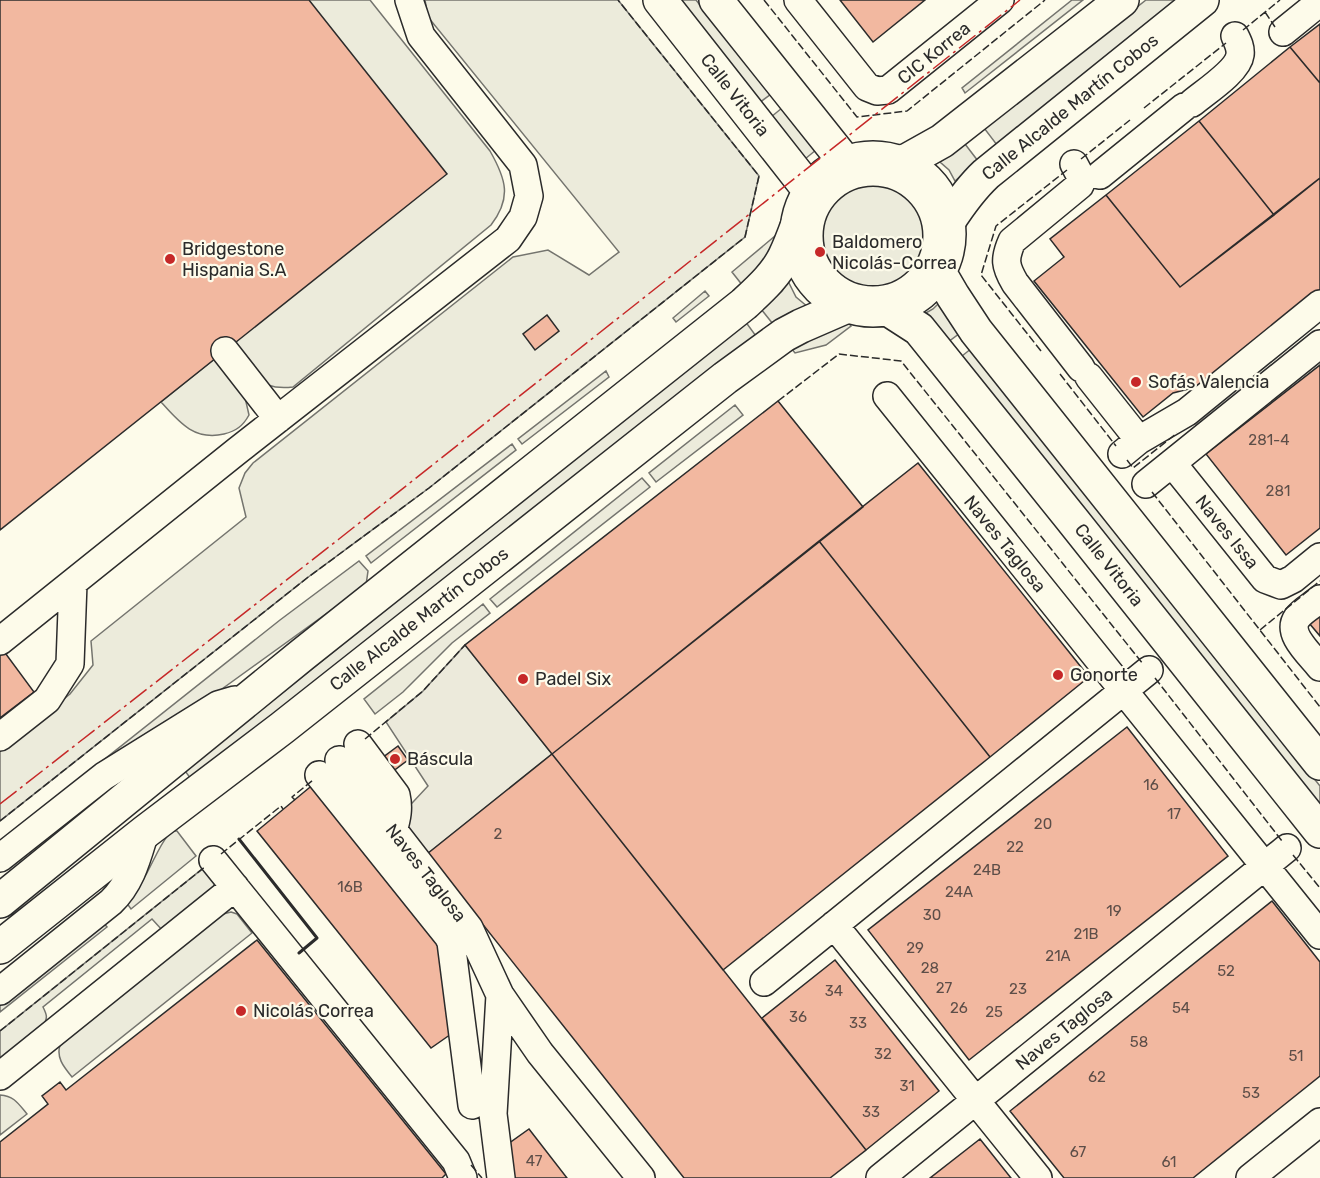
<svg xmlns="http://www.w3.org/2000/svg" width="1320" height="1178" font-family="Rubik,sans-serif">
<rect width="100%" height="100%" fill="#fdfbea"/>
<path fill="#ecebdb" stroke="#74746e" stroke-width="1.5" d="M309,0H370L490,151C506,179 512,198 491,225L293,387C285,388 276,388 268,385C256,381 241,356 232,345Z
M425,0H618L759,176L745,237L429,488L307,578L0,821V750L70,694L93,665L91,641L246,517L239,488L245,473L253,463L513,257L548,250L589,275L619,252L428,17Z
M678,0H696L771,94L759,103Z
M1072,0H1083L965,93L962,88Z
M1146,0H1180L997,145L984,128Z
M782,108L816,150L805,159L771,117Z
M965,144L978,161L955,181L949,170L940,162Z
M815 236a58 58 0 1 1 116 0a58 58 0 1 1-116 0Z
M775,236C770,260 758,268 743,286L732,272Z
M788,281L796,297L808,307L773,324L761,309L782,291Z
M705,291L709,296L676,322L673,318Z
M939,303L941,308L960,333L948,342L924,314L933,309Z
M745,321L756,336L191,779L185,771Z
M849,323L851,326L826,345L795,353L791,348Z
M972,348L1320,786V808L962,356Z
M217,357L244,393L249,415C243,426 236,431 224,434C194,441 179,422 161,402Z
M606,371L609,377L522,444L518,439Z
M735,405L743,415L656,482L649,473Z
M512,444L516,450L371,563L366,556Z
M642,478L650,487L497,607L490,599Z
M359,561L368,571L366,585L161,733L48,804L280,620Z
M483,604L490,613L452,643L403,692L375,714L364,699Z
M172,831H177L196,856L131,909L126,902C138,890 146,876 153,861C159,850 163,839 172,831Z
M206,866L215,882L213,889L163,931L152,919L43,1007C47,1015 48,1018 43,1026L0,1061V1031Z
M231,912L237,914L252,933L72,1077C64,1067 56,1058 60,1045L223,914Z
M102,921L107,927L0,1012V1001Z
M0,1095C14,1096 18,1103 27,1114L0,1135Z"/>
<path fill="#eceadb" stroke="#74746e" stroke-width="1.5" d="M465,645L552,754L427,854L399,817L428,786L386,722L423,691Z"/>
<path fill="#f2b8a0" stroke="#2b2b2b" stroke-width="1.5" d="M0,0H309L447,174L0,530Z
M840,0H925L873,42Z
M1320,24V83L1290,47Z
M1290,47L1320,83V178L1274,215L1199,121Z
M1199,121L1274,215L1180,287L1106,195Z
M1320,178V290L1200,386L1173,393L1143,417L1034,281L1064,257L1050,239L1106,195L1180,287Z
M547,315L559,331L535,350L523,334Z
M1320,365V528L1286,555L1206,454Z
M778,401L863,507L552,754L465,645Z
M918,463L1089,677L990,757L819,541Z
M819,541L990,757L723,970L552,754Z
M1320,614V636L1309,623Z
M0,646L34,692L0,718Z
M1127,727L1228,856L969,1060L868,930Z
M398,746L408,760L392,772L382,758Z
M552,754L866,1150L830,1178H684L427,854Z
M315,783L443,943L454,1032L431,1048L257,831Z
M1272,901L1320,962V1076L1193,1178H1064L1010,1111Z
M257,940L446,1174L442,1178H0V1142L48,1104L42,1096L60,1082L66,1090Z
M835,960L939,1091L866,1150L762,1018Z
M529,1129L567,1178H512L508,1144Z
M980,1139L1011,1178H930Z"/>
<g fill="none" stroke-linecap="round" stroke-linejoin="round">
<g stroke="#2b2b2b" stroke-width="30">
<path id="minor" d="M798,0L867,87L877,91L888,90L1000,0
M1283,32L1320,2
M1192,103C1205,92 1238,71 1240,55C1241,48 1238,42 1235,36
M1074,164L1082,179L1080,185L1012,241C1004,259 1005,266 1015,283L1081,368
M809 236a64 64 0 1 1 128 0a64 64 0 1 1-128 0Z
M1100,175L1184,107
M225,351L278,419
M1089,377L1139,440
M887,396L1320,935
M1122,454L1139,440L1187,412L1320,304
M1172,463L1265,579L1281,585L1293,579L1320,557
M1146,484L1320,344
M1320,599C1313,605 1302,611 1297,618C1286,634 1310,654 1320,667
M0,641L237,451L508,239L523,217L529,196L523,165L421,36L409,0
M0,737L47,700L70,664L73,583
M358,744L396,795C399,808 397,818 393,831
M339,760L469,928L500,995L540,1053L641,1178
M319,775L448,936L451,942L472,1105
M0,858L104,776L218,705L235,700
M213,860L456,1161L463,1178
M834,925L1038,1178
M764,982L1149,670
M0,991L111,902C131,883 137,858 145,832
M500,995L493,1114L501,1178
M0,1076L235,887
M880,1178L1287,848
M1250,1178L1320,1122"/>
</g>
<g stroke="#2b2b2b" stroke-width="36">
<path id="major" d="M899,163L908,160L942,141L1122,0
M948,222C959,205 970,189 986,174L1202,0
M0,901L302,655L744,304C759,290 776,275 785,256C790,246 794,235 798,224
M0,947L145,832L282,728L725,378L784,335L801,326L847,306"/>
</g>
<g stroke="#2b2b2b" stroke-width="36">
<path id="highway" d="M660,0L810,191
M716,0L846,163
M797 234a76 76 0 1 1 152 0a76 76 0 1 1-152 0Z
M939,272L953,296L976,331L1320,763
M888,309L919,329L1070,517L1320,831"/>
</g>
<use href="#minor" stroke="#fdfbea" stroke-width="27"/>
<use href="#major" stroke="#fdfbea" stroke-width="33"/>
<use href="#highway" stroke="#fdfbea" stroke-width="33"/>
<path stroke="#2b2b2b" stroke-width="1.5" stroke-dasharray="8 3" stroke-linecap="butt" d="M764,0L857,117L907,111L1045,0
M1265,12L1275,27
M1243,30L1280,0
M1144,108L1226,43
M1081,159L1130,120
M1041,351L981,275L996,226L1067,170
M1060,374L1116,446
M778,401L839,354L901,361L1143,664
M1127,460L1133,468L1177,433
M1152,492L1320,707
M1260,630L1320,581
M1155,678L1282,841
M365,739L423,691L465,645
M295,800L292,797L313,780
M0,821L307,578L429,488L745,237L759,176L618,0
M221,854L281,806L283,809
M1293,855L1320,888
M0,1031L206,866
M471,1165L482,1178"/>
<path stroke="#2b2b2b" stroke-width="3" d="M239,839L317,938L299,953"/>
<path stroke="#c62828" stroke-width="1.5" stroke-dasharray="21 4.5 3 4.5" stroke-linecap="butt" d="M0,804L339,539L1020,0"/>
</g>
<g fill="#c62828" stroke="#fdfbea" stroke-width="2">
<circle cx="820" cy="252" r="6"/>
<circle cx="170" cy="259" r="6"/>
<circle cx="1136" cy="382" r="6"/>
<circle cx="1058" cy="675" r="6"/>
<circle cx="523" cy="679" r="6"/>
<circle cx="395" cy="759" r="6"/>
<circle cx="241" cy="1011" r="6"/>
</g>
<g text-anchor="middle" dominant-baseline="central" stroke-width="4.5" stroke-linejoin="round" paint-order="stroke">
<g font-size="15" fill="#5d4e48">
<text x="1269" y="440">281-4</text>
<text x="1278" y="491">281</text>
<text x="1151" y="785">16</text>
<text x="1174" y="814">17</text>
<text x="1043" y="824">20</text>
<text x="498" y="834">2</text>
<text x="1015" y="847">22</text>
<text x="987" y="870">24B</text>
<text x="350" y="887">16B</text>
<text x="959" y="892">24A</text>
<text x="1114" y="911">19</text>
<text x="932" y="915">30</text>
<text x="1086" y="934">21B</text>
<text x="915" y="948">29</text>
<text x="1058" y="956">21A</text>
<text x="930" y="968">28</text>
<text x="1226" y="971">52</text>
<text x="944" y="988">27</text>
<text x="1018" y="989">23</text>
<text x="834" y="991">34</text>
<text x="959" y="1008">26</text>
<text x="1181" y="1008">54</text>
<text x="994" y="1012">25</text>
<text x="798" y="1017">36</text>
<text x="858" y="1023">33</text>
<text x="1139" y="1042">58</text>
<text x="883" y="1054">32</text>
<text x="1296" y="1056">51</text>
<text x="1097" y="1077">62</text>
<text x="907" y="1086">31</text>
<text x="1251" y="1093">53</text>
<text x="871" y="1112">33</text>
<text x="1078" y="1152">67</text>
<text x="534" y="1161">47</text>
<text x="1169" y="1162">61</text>
</g>
<g font-size="18" fill="#2b2b2b" stroke="#fdfbea">
<text transform="translate(934 53) rotate(-39)">CIC Korrea</text>
<text transform="translate(735 95) rotate(52)">Calle Vitoria</text>
<text transform="translate(1070 107) rotate(-39)">Calle Alcalde Martín Cobos</text>
<text transform="translate(1227 532) rotate(51)">Naves Issa</text>
<text transform="translate(1005 544) rotate(51)">Naves Taglosa</text>
<text transform="translate(1109 565) rotate(52)">Calle Vitoria</text>
<text transform="translate(419 619) rotate(-38)">Calle Alcalde Martín Cobos</text>
<text transform="translate(426 873) rotate(52)">Naves Taglosa</text>
<text transform="translate(1064 1029) rotate(-39)">Naves Taglosa</text>
</g>
<g font-size="18" fill="#2b2b2b" stroke="#fdfbea" text-anchor="start">
<text x="832" y="242">Baldomero<tspan x="832" dy="21">Nicolás-Correa</tspan></text>
<text x="182" y="249">Bridgestone<tspan x="182" dy="21">Hispania S.A</tspan></text>
<text x="1148" y="382">Sofás Valencia</text>
<text x="1070" y="675">Gonorte</text>
<text x="535" y="679">Padel Six</text>
<text x="407" y="759">Báscula</text>
<text x="253" y="1011">Nicolás Correa</text>
</g>
</g>
</svg>
